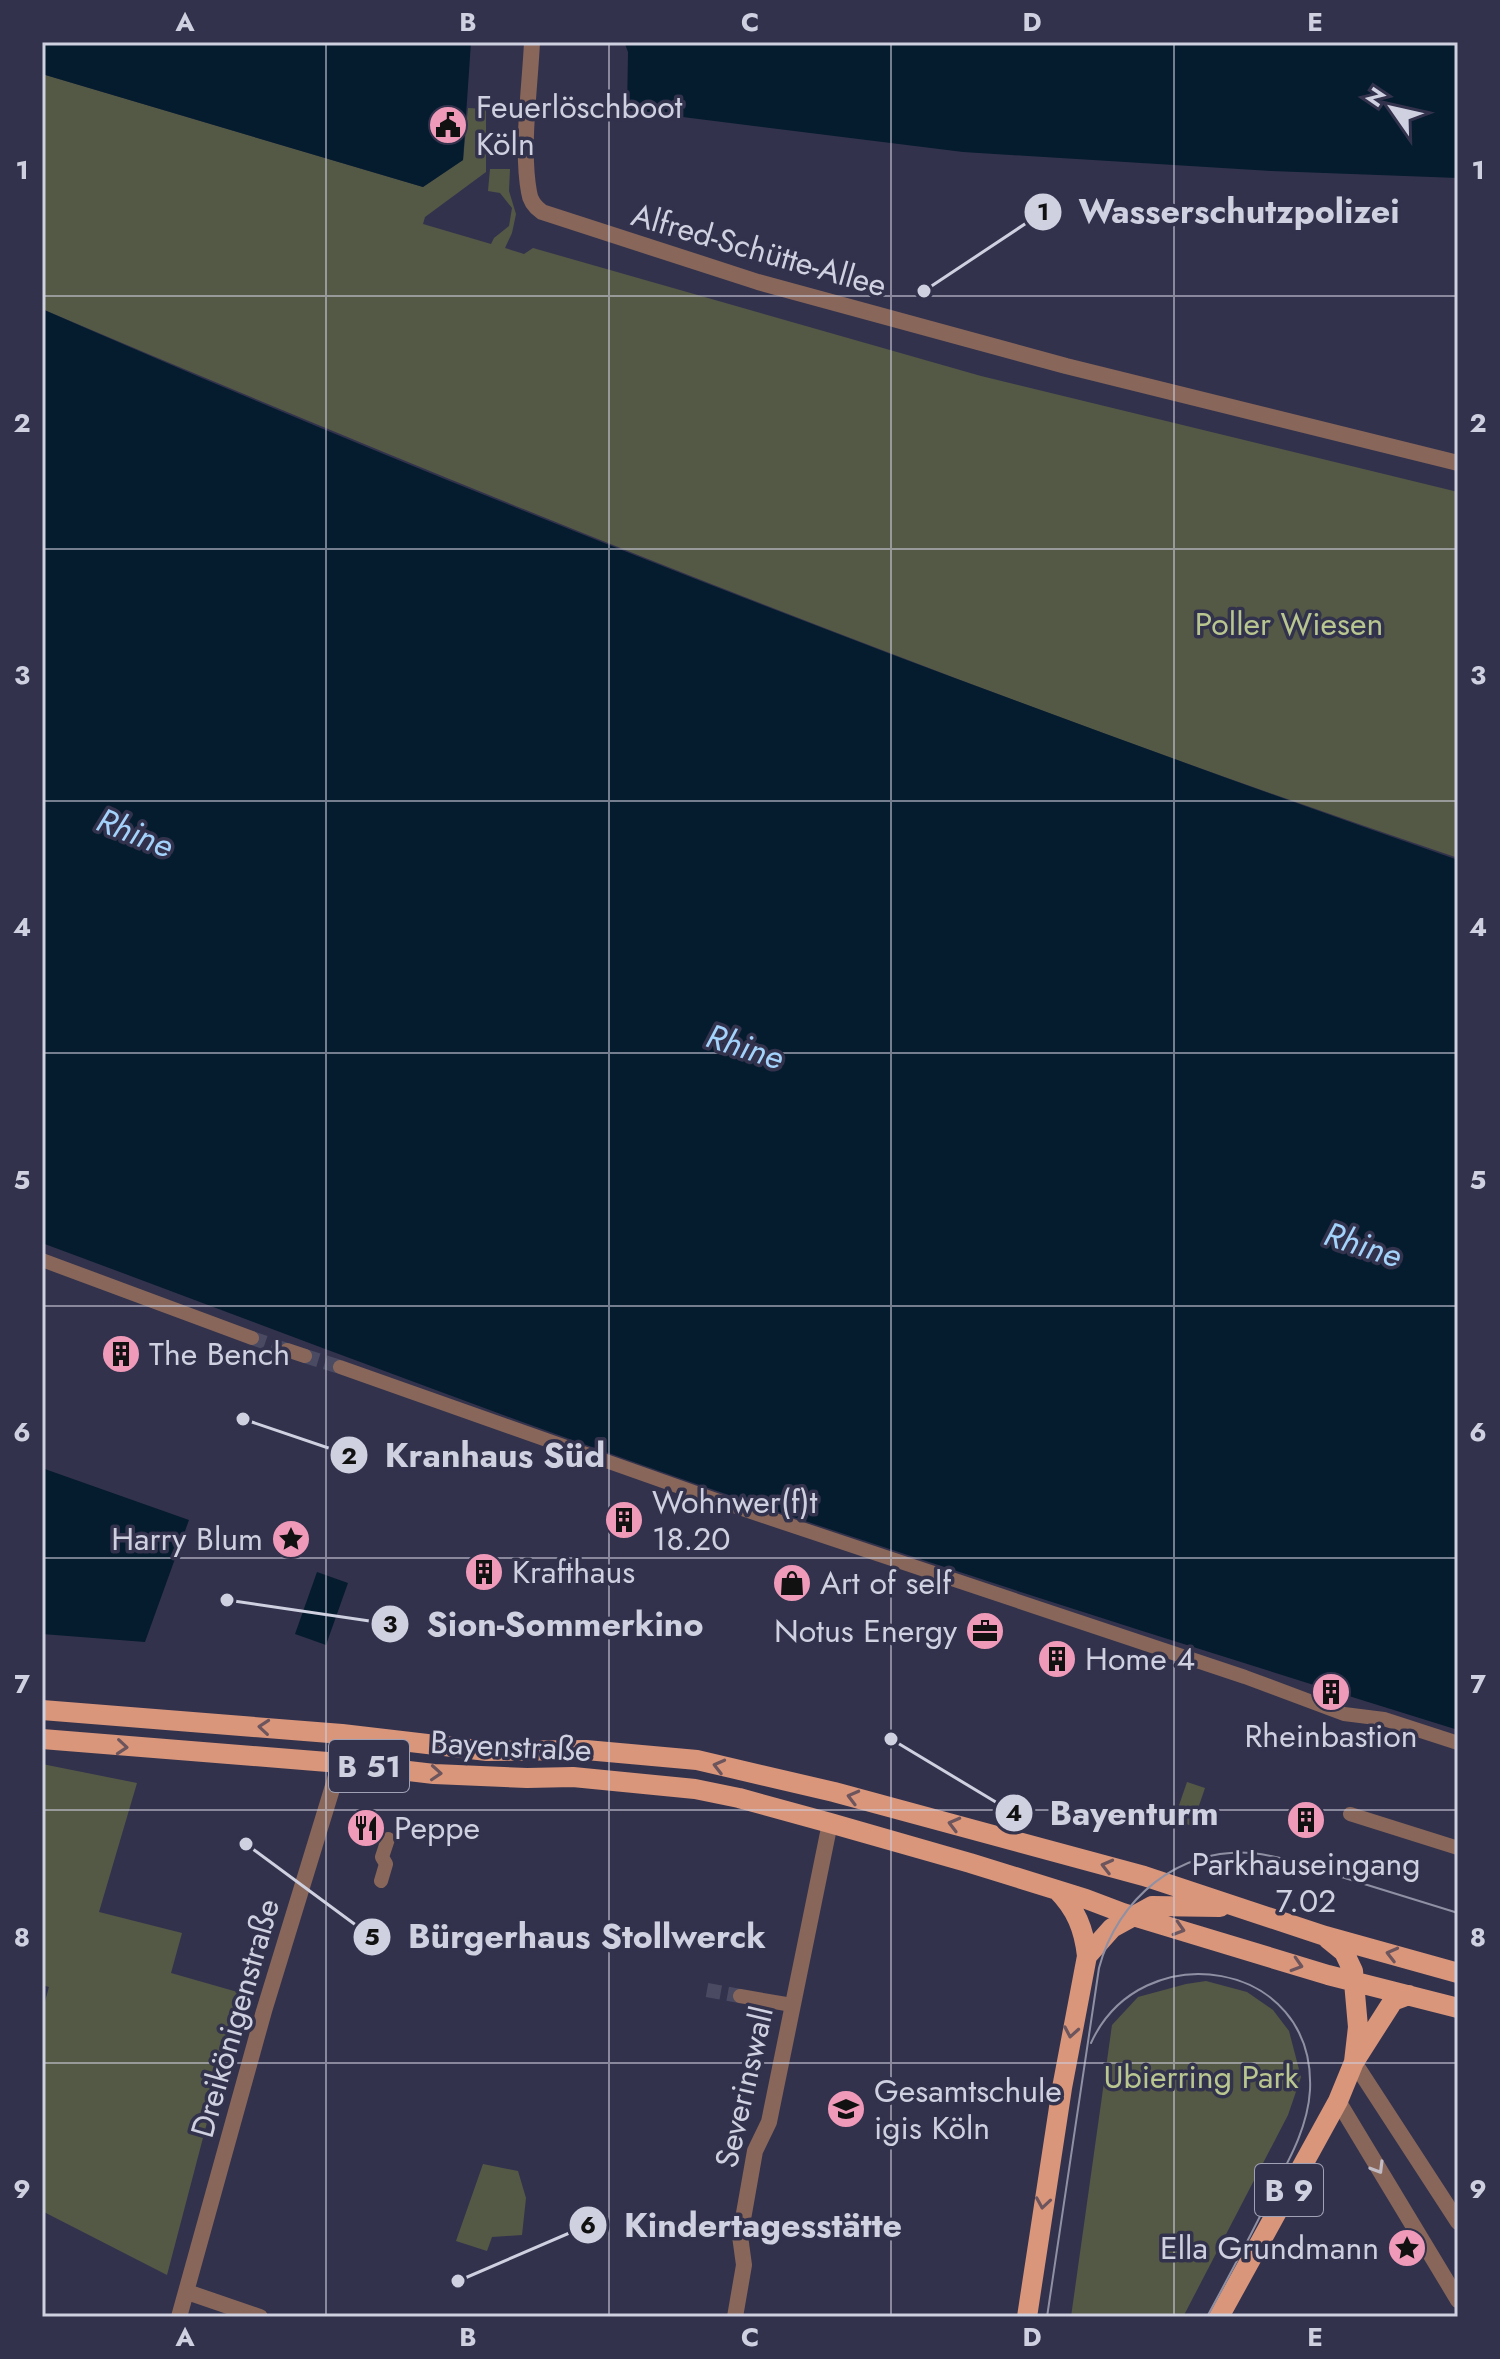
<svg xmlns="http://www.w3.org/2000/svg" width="1500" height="2359" font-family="Jost,sans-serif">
<rect width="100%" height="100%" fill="#33324d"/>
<path fill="#545945" d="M42,74L423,187L463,160L468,108L486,109V172L425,217L423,224L491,244L494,238L509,226L512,208L500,193L488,191L490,169H510L509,191L516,214L512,233L505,248L524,254L533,248L981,376L1458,492V858C978,696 508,507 42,309Z
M42,1764L137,1783L99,1912L182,1933L171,1973L241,1993L167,2275L42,2211V2012L49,1987L42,1985Z
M1187,1782L1205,1788L1192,1826L1174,1820Z
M1206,1981L1247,1992L1273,2010L1289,2031L1301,2077L1288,2115L1183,2317H1071L1112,2025L1138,1997L1186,1984Z
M483,2164L518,2171L526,2198L522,2235L492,2237L487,2251L456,2241Z"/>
<path fill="#051c2e" d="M42,42H471L463,160L423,187L42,74Z
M591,42H1458V178L1271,171L963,152L627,110L628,52L625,44Z
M42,309C506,512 980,693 1458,860V1730C1221,1656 984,1582 749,1502C511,1421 277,1330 42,1243Z
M42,1468L189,1520L145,1642L42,1634Z
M317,1572L348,1583L326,1645L295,1634Z"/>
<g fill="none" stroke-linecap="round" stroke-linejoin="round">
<path stroke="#4a4a63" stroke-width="14" stroke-dasharray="14 7" stroke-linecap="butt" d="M252,1338L287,1350
M305,1356L340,1367
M707,1990L740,1996"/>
<path stroke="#88675a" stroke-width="14" d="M42,1260L252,1338
M287,1350L305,1356
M340,1367L739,1508L1245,1677L1344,1714L1384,1719L1458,1743
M1350,1814L1458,1848
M381,1881L386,1864L382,1857L388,1839
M740,1996L792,2005"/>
<path stroke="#88675a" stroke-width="16" d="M532,42C530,87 521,148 529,192C530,201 535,207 542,212L758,282L1066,366L1458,463
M1354,2062L1458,2222
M1338,2101L1458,2300
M187,2292L260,2317
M179,2317L264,2011L340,1763L342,1734
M735,2317L744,2265L740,2236L755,2151L769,2122L830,1823"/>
<path stroke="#d9967b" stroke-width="20" d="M42,1710L342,1734L487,1751L586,1750L697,1760L834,1792L1144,1876L1325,1936L1458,1973
M42,1739L340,1763L434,1774L527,1778L573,1777L695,1789L739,1798L830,1823L970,1863L1086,1899L1123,1913L1328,1975L1458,2008
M1087,1956L1112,1928L1152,1906L1220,1907
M1354,2062L1393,2001L1409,1995
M1027,2317L1062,2088L1087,1956C1084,1929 1076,1909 1057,1890
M1219,2317L1338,2101L1354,2062L1358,2027L1353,1971L1344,1952L1328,1939"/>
<path stroke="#9090a4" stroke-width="2" d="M1091,2043C1141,1933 1316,1959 1310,2090C1308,2127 1289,2160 1272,2192C1252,2234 1229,2276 1207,2317
M1047,2317L1099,1968C1117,1899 1179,1847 1252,1853C1281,1856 1308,1866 1335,1875C1376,1888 1417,1900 1458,1913"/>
</g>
<defs><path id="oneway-chevron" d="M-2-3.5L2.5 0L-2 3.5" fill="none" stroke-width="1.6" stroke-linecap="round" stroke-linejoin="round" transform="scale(2)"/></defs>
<g stroke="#6d555d">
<use href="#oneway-chevron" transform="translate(264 1727) rotate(-175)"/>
<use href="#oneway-chevron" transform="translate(122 1747) rotate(5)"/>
<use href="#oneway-chevron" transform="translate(719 1766) rotate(-166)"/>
<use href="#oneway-chevron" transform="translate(436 1773) rotate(4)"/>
<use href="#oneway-chevron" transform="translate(853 1797) rotate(-165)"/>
<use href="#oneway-chevron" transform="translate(954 1824) rotate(-165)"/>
<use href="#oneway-chevron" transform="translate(1107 1866) rotate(-166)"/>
<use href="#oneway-chevron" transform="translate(1179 1929) rotate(17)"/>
<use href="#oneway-chevron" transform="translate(1392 1954) rotate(-166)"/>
<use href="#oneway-chevron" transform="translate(1297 1965) rotate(17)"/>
<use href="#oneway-chevron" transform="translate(1071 2032) rotate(100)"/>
<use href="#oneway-chevron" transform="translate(1043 2203) rotate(99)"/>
</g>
<use stroke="#c1bbc5" href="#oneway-chevron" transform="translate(1378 2168) rotate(59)"/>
<path fill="none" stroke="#cfd0e0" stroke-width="2" stroke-opacity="0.55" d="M326,42V2317M609,42V2317M891,42V2317M1174,42V2317M42,296H1458M42,549H1458M42,801H1458M42,1053H1458M42,1306H1458M42,1558H1458M42,1810H1458M42,2063H1458"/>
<defs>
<g id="civic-disc" transform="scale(2)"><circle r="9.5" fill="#ef9ab8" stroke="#33324d"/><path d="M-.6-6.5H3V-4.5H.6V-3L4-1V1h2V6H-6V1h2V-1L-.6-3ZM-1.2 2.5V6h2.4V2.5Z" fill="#111"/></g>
<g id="building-disc" transform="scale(2)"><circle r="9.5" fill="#ef9ab8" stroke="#33324d"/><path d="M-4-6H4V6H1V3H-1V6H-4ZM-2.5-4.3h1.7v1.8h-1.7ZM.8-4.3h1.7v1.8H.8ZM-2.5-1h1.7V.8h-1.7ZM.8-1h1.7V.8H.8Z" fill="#111"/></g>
<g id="sight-disc" transform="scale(2)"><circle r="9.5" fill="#ef9ab8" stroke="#33324d"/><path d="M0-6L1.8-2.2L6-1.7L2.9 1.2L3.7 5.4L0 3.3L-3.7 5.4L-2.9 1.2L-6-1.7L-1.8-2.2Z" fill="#111"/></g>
<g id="shop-disc" transform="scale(2)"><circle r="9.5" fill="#ef9ab8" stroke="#33324d"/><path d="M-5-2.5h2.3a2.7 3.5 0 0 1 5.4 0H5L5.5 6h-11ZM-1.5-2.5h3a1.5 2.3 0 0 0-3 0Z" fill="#111"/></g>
<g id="office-disc" transform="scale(2)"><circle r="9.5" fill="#ef9ab8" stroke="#33324d"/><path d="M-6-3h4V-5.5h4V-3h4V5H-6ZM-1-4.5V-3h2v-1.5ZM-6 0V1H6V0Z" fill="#111"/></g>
<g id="restaurant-disc" transform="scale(2)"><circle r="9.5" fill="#ef9ab8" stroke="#33324d"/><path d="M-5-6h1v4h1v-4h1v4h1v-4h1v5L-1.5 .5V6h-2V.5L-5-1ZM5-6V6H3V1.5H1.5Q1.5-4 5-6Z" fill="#111"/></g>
<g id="school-disc" transform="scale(2)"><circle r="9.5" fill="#ef9ab8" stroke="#33324d"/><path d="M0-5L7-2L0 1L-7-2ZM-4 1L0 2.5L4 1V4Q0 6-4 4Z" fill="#111"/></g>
</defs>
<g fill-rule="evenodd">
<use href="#civic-disc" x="448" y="125"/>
<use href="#building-disc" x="121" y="1354"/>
<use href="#building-disc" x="624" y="1520"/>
<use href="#sight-disc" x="291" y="1539"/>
<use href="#building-disc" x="484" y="1572"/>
<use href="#shop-disc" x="792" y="1583"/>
<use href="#office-disc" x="985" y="1631"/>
<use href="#building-disc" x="1057" y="1659"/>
<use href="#building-disc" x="1331" y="1692"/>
<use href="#building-disc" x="1306" y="1820"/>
<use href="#restaurant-disc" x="366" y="1828"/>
<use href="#school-disc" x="846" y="2109"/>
<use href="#sight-disc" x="1407" y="2248"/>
</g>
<g text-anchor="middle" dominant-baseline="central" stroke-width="7" stroke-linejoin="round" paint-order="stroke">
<g fill="#33324d" stroke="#a0a1b4" stroke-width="2">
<rect x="329" y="1740" width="80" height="52" rx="6"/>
<rect x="1255" y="2164" width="68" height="52" rx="6"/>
</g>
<g font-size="30" font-weight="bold" fill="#cfd0e0">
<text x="369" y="1766">B 51</text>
<text x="1289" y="2190">B 9</text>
</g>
<g font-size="32" fill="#cfd0e0" stroke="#33324d" text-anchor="start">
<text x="476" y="107">Feuerlöschboot<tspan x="476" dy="37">Köln</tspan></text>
<text x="149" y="1354">The Bench</text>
<text x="652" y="1502">Wohnwer(f)t<tspan x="652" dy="37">18.20</tspan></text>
<text x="263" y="1539" text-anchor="end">Harry Blum</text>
<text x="512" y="1572">Krafthaus</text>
<text x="820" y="1583">Art of self</text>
<text x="957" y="1631" text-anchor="end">Notus Energy</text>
<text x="1085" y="1659">Home 4</text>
<text x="1331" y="1736" text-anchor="middle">Rheinbastion</text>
<text x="394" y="1828">Peppe</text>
<text x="1306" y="1864" text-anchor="middle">Parkhauseingang<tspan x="1306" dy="37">7.02</tspan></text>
<text x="874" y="2091">Gesamtschule<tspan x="874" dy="37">igis Köln</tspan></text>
<text x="1379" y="2248" text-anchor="end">Ella Grundmann</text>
</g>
<g font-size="32" fill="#cfd0e0" stroke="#33324d">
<text transform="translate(759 250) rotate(16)">Alfred-Schütte-Allee</text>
<text transform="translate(511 1746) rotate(3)">Bayenstraße</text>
<text transform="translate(235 2018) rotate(-74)">Dreikönigenstraße</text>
<text transform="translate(744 2087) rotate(-77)">Severinswall</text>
</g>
<g font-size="32" fill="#b9c68f" stroke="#33324d">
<text x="1289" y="624">Poller Wiesen</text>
<text x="1201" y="2077">Ubierring Park</text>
</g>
<g font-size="34" font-style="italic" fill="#a3d2fb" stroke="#33324d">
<text transform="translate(135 833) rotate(22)">Rhine</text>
<text transform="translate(745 1047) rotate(18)">Rhine</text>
<text transform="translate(1363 1245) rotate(18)">Rhine</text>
</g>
</g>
<path fill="none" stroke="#cfd0e0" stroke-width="3" d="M924 291L1043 212M243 1419L349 1455M227 1600L390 1624M891 1739L1014 1813M246 1844L372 1937M458 2281L588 2225"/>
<g fill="#cfd0e0" stroke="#33324d" stroke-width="3">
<circle cx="924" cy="291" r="8"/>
<circle cx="243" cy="1419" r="8"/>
<circle cx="227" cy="1600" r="8"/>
<circle cx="891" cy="1739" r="8"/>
<circle cx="246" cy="1844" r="8"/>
<circle cx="458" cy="2281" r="8"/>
<circle cx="1043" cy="212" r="20"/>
<circle cx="349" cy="1455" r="20"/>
<circle cx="390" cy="1624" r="20"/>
<circle cx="1014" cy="1813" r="20"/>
<circle cx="372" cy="1937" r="20"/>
<circle cx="588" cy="2225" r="20"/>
</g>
<g font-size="24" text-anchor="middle" font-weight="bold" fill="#111">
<text x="1043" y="220">1</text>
<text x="349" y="1464">2</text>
<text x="390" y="1632">3</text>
<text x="1014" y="1821">4</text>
<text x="372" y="1945">5</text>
<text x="588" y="2233">6</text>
</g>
<g font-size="34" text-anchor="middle" font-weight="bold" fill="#cfd0e0" stroke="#33324d" stroke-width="7" stroke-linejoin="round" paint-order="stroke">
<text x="1239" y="223">Wasserschutzpolizei</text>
<text x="495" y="1467">Kranhaus Süd</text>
<text x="565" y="1636">Sion-Sommerkino</text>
<text x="1134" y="1825">Bayenturm</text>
<text x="587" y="1948">Bürgerhaus Stollwerck</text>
<text x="763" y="2237">Kindertagesstätte</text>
</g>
<rect width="1500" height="2359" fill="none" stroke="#33324d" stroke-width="88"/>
<g transform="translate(1392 108) rotate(304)" stroke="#33324d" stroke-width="6" paint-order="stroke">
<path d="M0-6L14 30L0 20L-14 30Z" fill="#cfd0e0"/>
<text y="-12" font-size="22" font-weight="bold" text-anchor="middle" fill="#cfd0e0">N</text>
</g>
<rect x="44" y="44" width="1412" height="2271" fill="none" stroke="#cfd0e0" stroke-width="3"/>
<g font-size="26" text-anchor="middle" font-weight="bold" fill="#cfd0e0">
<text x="185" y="31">A</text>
<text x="468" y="31">B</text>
<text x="750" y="31">C</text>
<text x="1032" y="31">D</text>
<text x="1315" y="31">E</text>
<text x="22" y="179">1</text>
<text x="1478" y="179">1</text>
<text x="22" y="432">2</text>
<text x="1478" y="432">2</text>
<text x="22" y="684">3</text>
<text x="1478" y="684">3</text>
<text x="22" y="936">4</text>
<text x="1478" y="936">4</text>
<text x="22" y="1189">5</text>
<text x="1478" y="1189">5</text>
<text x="22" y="1441">6</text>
<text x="1478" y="1441">6</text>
<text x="22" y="1693">7</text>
<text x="1478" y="1693">7</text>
<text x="22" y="1946">8</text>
<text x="1478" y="1946">8</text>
<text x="22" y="2198">9</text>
<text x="1478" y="2198">9</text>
<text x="185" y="2346">A</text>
<text x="468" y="2346">B</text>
<text x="750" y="2346">C</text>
<text x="1032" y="2346">D</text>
<text x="1315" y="2346">E</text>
</g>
</svg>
